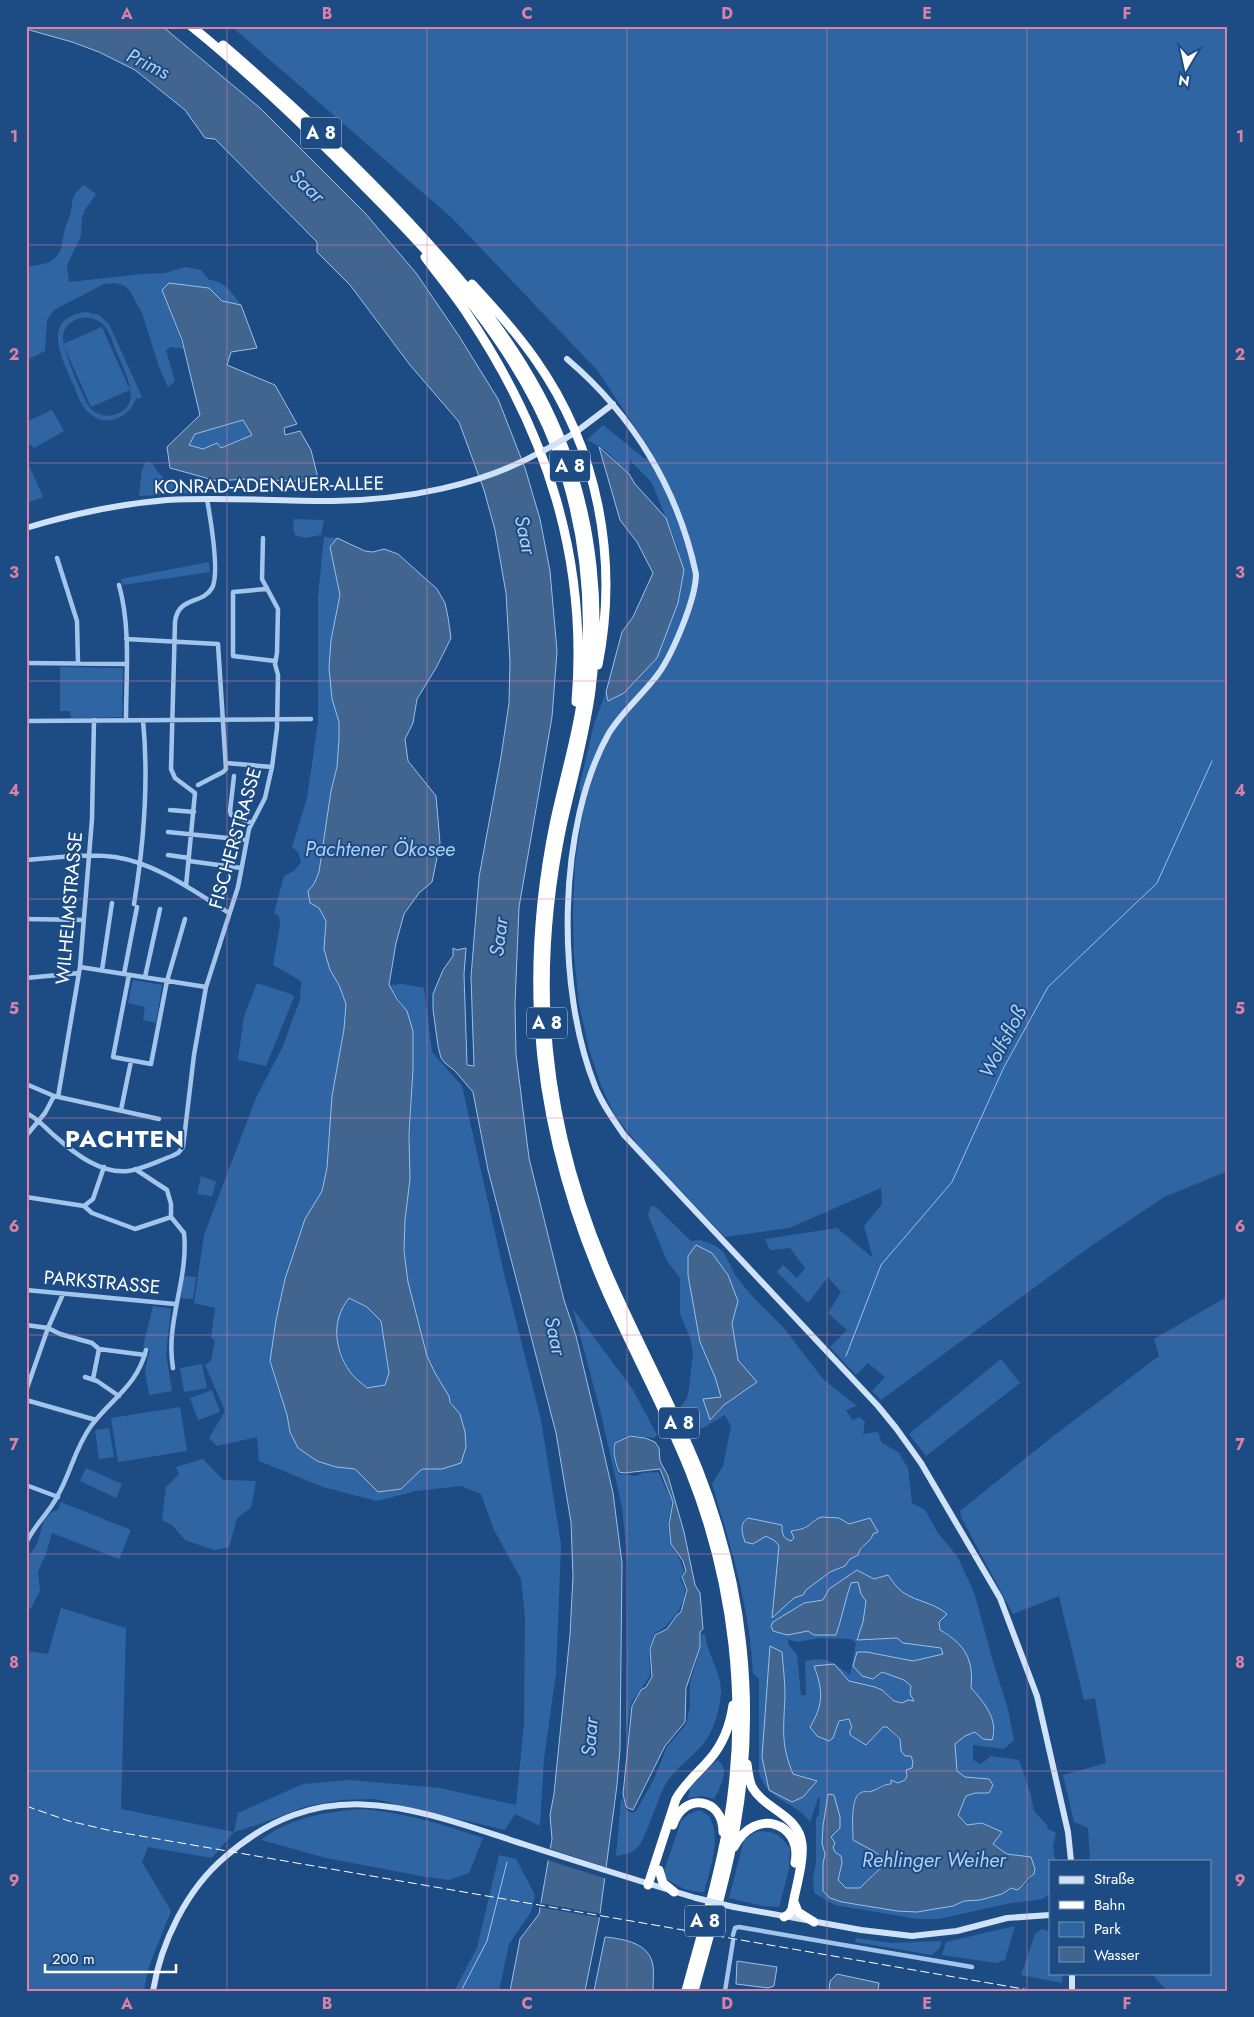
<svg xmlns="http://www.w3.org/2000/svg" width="1254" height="2017" font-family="Jost,sans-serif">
<rect width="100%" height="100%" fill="#1d4c85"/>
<path fill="#3065a3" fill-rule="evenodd" d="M231,26H1228V1171L1164,1197L1091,1246L881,1400L872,1391L885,1377L868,1363L856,1375L830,1347L847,1330L828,1313L841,1292L828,1277L808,1303L777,1272L783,1265L797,1278L805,1268L790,1248L770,1250L765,1239L837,1228L873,1258L864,1226L882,1204L881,1188L789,1228L725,1237L640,1147L615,1116L600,1083L589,1049L579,1004L574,957L573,910L575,863L583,812L579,788L594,724L606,692L608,700L624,693L657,658L679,550L652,483L630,460L629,474L605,450L587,440L603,425L645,459L653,454L597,370L452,218Z
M84,185L96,194L85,210L82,217L81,236L67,265L69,282L142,274L165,273L186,267L201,270L209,280C225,281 232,293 241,305L222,301L209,288L162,290L184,349L171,347L166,350L175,381L168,387L159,367L142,313L130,291L125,286L115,283L104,284L54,310L47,320L45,351L29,359V367L26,368V267C36,265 48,265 55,258C64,250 61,240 65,229C66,224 69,220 70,215C74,199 70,196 84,185Z
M86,312L99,315L109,324L142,397L137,399L136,398C130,418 105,429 88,412C80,405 77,392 72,382C61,356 41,318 86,312ZM80,318C88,317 95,318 102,323C110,330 113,344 117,353C125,372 145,407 114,415C106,417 98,415 92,410C84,403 61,346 63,336C64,327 71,321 80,318Z
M102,327L130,390L91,407L63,344Z
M52,410L64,431L34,448L26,441V422Z
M243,420L253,435L221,448L217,443L203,449L188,445L195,434Z
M26,458L43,497L26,503Z
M146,462L152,463C166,488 176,479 197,491L193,493L139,496L142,470Z
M294,519L324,520L321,535L305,538L295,535L293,528Z
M324,537L337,538L330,547L340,595L331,640L332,699L339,722V739L337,767L331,791L319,872L314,884L319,908L326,921L324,949L330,970L339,985L346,1004L344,1029L332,1096L327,1168L322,1191L305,1219L285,1279L276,1320L270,1361L287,1415L290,1432L298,1448L336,1467L355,1469L378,1492L401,1489L422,1469H442L466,1447C464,1413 449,1401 434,1372C420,1345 413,1312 408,1282C403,1253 405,1224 406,1195C409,1144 415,1091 410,1040C409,1031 411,1017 406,1010C402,1002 394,994 389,985L403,984L424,988L432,1052L462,1086L504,1273L541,1420L561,1544L556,1673L544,1759L540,1826L515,1814L505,1830L375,1799L341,1800L304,1807L260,1824L234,1832L212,1858L148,1847L142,1862L171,1911L148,1969L144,1991H26V1651L48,1654L61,1608L126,1628L121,1809L234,1832L238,1813L303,1784L350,1780L440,1788L516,1805L524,1723L525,1617L521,1579L494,1530L481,1494L461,1486L416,1491L377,1501L323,1487L259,1461L257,1437L217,1446L209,1438L225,1411L205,1365L211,1361L215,1340L211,1338L215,1308L194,1303L204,1235L256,1098L282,1048L300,1000L301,981L273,965L280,925L279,916L274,913L284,876L294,871L301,862L298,852L292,847L307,798L318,722V596Z
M209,562L210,572L123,585L121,579Z
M60,667L123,668L122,717L71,718L70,711H60Z
M133,980L162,985L156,1023L143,1020L145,1007L128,1003Z
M257,983L291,994L294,997L266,1066L238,1060L244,1016Z
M201,1176L216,1182L212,1196L197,1194Z
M651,1206L656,1207L691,1241L701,1240L716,1246L724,1253L735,1275L752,1296L783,1327L823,1379L857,1406L846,1410L852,1420L860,1417L865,1422L863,1434L878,1432L882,1443L898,1452L908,1468L912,1503L925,1510L938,1533L957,1556L974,1592L994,1665L1008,1709L1014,1740L1004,1749L973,1745V1760L981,1764L991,1756L1019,1760L1031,1795L1034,1811L1047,1825L1048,1829L1056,1833L1053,1846L1055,1861H1050V1893L1043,1899L1011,1903L938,1919H917L835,1905L814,1893L813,1878L816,1863V1819L819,1814L820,1798H818L810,1822C801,1808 783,1803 771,1793C765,1788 762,1780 759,1773V1679L753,1674C750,1609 731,1546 712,1484L723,1466L731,1426L725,1415L703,1428L693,1429L681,1413L682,1405L687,1398L689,1388L693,1353L690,1337L680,1314V1278L667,1261L648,1215ZM712,1253L728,1275L738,1301L732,1323L738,1361L757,1382L724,1405L711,1420L703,1399L722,1397L694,1304L688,1275ZM748,1518L782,1525C782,1533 782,1538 791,1542L794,1539L792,1531L809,1525L815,1519H839L849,1524L870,1518L872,1538L859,1551L858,1555L850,1559L845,1566L830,1572L806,1590L803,1595L794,1598L772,1617L779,1546L775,1541L766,1536L759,1540L744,1521ZM857,1570L874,1579L888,1575C891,1579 894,1585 898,1588C910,1601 932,1601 947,1614L939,1622L940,1630L951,1636L972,1680L971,1688L991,1720L995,1732L983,1739L976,1732L965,1736L955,1744L957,1771L965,1777H978L989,1793H975L966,1796L958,1815L967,1825L982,1823L1002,1833L993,1843L1007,1854L1031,1857L1035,1869L1028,1883L1017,1890L1011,1888L1002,1894L980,1900L964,1901L953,1906L917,1912L882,1908L823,1892V1864L825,1854L822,1843L823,1826L828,1794L837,1830L831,1837L834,1852L842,1863L838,1880L846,1888H860C867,1879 877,1873 885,1863L877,1853L853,1840C853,1830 850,1800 858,1794C862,1790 866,1793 870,1792C874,1792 879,1786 883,1785C888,1783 890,1784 894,1781L898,1783C906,1780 916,1768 912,1759C910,1755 903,1750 900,1747V1739L897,1738L887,1727H883L866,1745L852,1728L850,1719L839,1722L833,1738L810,1727C818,1714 824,1699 820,1684L834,1664L849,1681L882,1690L894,1701L902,1704L914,1701L910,1694L911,1686L904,1680L882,1672L873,1679L857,1652H867L913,1661L943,1654L941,1648L921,1645L897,1638L858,1639L863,1622L866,1601L861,1594L859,1582H851C845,1600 843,1618 836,1635H814L808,1631L787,1635L780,1632L804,1603L823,1600L829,1589ZM819,1638L851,1639L856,1643L850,1675C833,1663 827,1656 805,1661L806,1695H801L797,1655L788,1644V1639L797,1642ZM770,1647L782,1652C783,1666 785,1680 785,1694C784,1728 780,1742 793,1774L762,1757Z
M183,1276L196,1277L193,1299L181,1298Z
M1228,1296V1991H1167L1151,1973H1210V1861H1090L1088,1828L1074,1822L1063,1775L1106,1763L1095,1698L1084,1700L1059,1596L1013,1614L962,1519L960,1511L1052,1437L1159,1356L1154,1339Z
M348,1298L367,1307L381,1321L389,1373L385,1385L367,1388L350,1373L338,1346L336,1320Z
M153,1306L171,1309L166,1354L172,1391L149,1395L145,1370L150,1350L143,1347Z
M573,1309L633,1390L657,1435L654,1438L629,1435L614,1443C611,1452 614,1465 619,1474L636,1476L642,1473L658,1472L672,1501L668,1523L670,1544L680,1560L684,1571L680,1579L685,1589L684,1599L678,1612L666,1626L654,1634L649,1649L650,1676L631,1703L626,1735L628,1569L622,1507L601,1414Z
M1001,1359L1020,1383L926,1456L909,1434Z
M202,1364L207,1388L184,1392L180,1368Z
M212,1390L220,1412L198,1420L190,1398Z
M180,1407L187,1451L118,1462L111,1418Z
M109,1428L114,1457L99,1459L95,1430Z
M203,1459L223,1480L256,1481L251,1508L237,1518L229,1547L214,1550L185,1540L172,1525L162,1520L166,1487L179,1474L176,1467Z
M86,1468L122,1484L116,1498L80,1481Z
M61,1502L131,1530L119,1559L52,1533L46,1554L38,1572L40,1591L31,1608L26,1613V1560L37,1544L44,1520L52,1512L58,1510Z
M702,1634L705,1635C707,1654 722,1673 721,1693C720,1709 714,1730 704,1743C691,1759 672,1770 663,1789C657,1801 645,1841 637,1848C631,1853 624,1855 616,1856L621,1799L623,1800L626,1810L632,1813L636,1811L653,1781L667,1747L686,1724L690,1706V1683L701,1646Z
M717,1760C731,1766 720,1789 714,1799L702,1796L688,1798L690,1787Z
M362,1809C404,1813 443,1824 483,1838L469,1873L450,1880L426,1877L326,1858L261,1840C290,1817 326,1812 362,1809Z
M700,1810L709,1816C722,1838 710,1869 704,1892C689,1892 678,1887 666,1878L664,1871L681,1821L689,1814Z
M759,1831C777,1832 779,1834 790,1848L789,1869L779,1907L762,1906L729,1898L744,1840L752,1834Z
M499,1855L516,1859L535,1895L531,1912L509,1944L499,1991H454L477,1948Z
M1015,1926L1005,1960L996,1963L942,1955L946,1942Z
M1042,1929L1050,1932V1973H1062V1983L1021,1975L1035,1934Z
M856,1938L891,1943L941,1941L940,1948L932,1955L855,1942Z"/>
<path fill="#42658f" stroke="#97c0ec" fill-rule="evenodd" d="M26,26H162L260,108L365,213L416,273L459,336L498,399L525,468L540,519L550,571L557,651L552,717L519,907L515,1004L516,1054L529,1158L564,1300L576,1336L600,1436L613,1493L622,1563L620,1749L617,1785L599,1921L585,1991H510L520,1939L539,1914L552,1839L550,1815L554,1794L570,1635L573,1576L571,1522L556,1433L488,1170L473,1092L455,1071L445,1063L441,1058L438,1046L433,1009V994L443,970L453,956V948L457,950L466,948L464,974L467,1065L474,1066L471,977L479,877L501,757L509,703L510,662L506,593L495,530L484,490L459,422L410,365L350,285L317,252V242L215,139L205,138L185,110L135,70L99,52L72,42L26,29Z
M169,283L209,288L222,301L241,305L257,348L231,352L227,365L275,385L297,424L284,428L285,435L300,431L311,450L319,482L246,479L217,481L170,468L167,447L200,415L182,340L162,290ZM243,420L252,435L221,448L217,443L203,449L189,445L195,434Z
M599,447L629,474L635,484L666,518L684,570L678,603L657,658L624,693L608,701L606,692L622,632L633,617L653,573L637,542L620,520Z
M337,538L365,551L373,552L384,549L398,554L437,589L445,603L448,617L451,638L436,668L417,699L413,723L405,739L408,761L436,796L440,843L432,882L419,893L404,914L396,943L389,985L397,999L407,1011L413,1031V1069L409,1135L410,1179L405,1220L404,1251L408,1282L427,1356L435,1373L449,1396L450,1402L460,1414L465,1432L466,1447L461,1463L442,1469H422L401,1489L378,1492L355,1469L336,1467L317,1461L298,1448L290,1432L287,1415L270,1361L276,1320L285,1279L305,1219L322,1191L327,1168L332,1096L344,1029L346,1004L339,985L330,970L324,949L326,921L319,908L310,903L308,891L314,884L319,872L331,791L337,767L339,739V722L332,699L329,668L331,640L340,595L330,547ZM349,1298L367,1307L381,1321L389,1373L385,1385L367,1388C362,1383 354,1378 350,1372C334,1348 331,1321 349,1298Z
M696,1245L712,1253L728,1275L738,1301L732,1323L738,1360L757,1382L724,1405L710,1420L703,1399L721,1397L715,1377L700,1342L688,1275V1256Z
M630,1436L645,1438L655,1442L659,1448L660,1461L668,1476L684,1532L695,1585L700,1593L703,1629L700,1632V1647L686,1688L685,1722L665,1746L633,1810L626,1807L623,1794L632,1706L641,1690L646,1687L652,1677L650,1649L655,1635L667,1629L677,1615L681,1612L687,1590L682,1577L686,1571L683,1561L671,1544L669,1524L673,1502L660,1469L624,1473L619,1472C616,1464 612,1452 615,1443Z
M822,1517L839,1518L849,1524L870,1518L878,1532L873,1534C871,1543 859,1546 858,1555L850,1559L845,1566L830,1572L806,1590L803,1595L794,1598L772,1618L779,1546L775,1541L766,1536L753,1544L745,1542C742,1532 739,1524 748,1518L782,1525C782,1533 782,1538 791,1541L794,1538L791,1531C797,1530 803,1529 808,1526C813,1522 815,1519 822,1517Z
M857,1570L874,1579L888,1575C891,1579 894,1584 898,1588C910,1601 932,1601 947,1614L939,1622L940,1630C965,1644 974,1660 971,1688C984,1702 999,1720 992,1740L983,1739L975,1732L965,1736L955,1744L957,1771L965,1777L989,1779L993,1785L989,1793H975L966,1796L958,1815L967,1825L982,1823L1002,1832L993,1844L1007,1854L1031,1857L1035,1869L1034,1874C1027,1878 1025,1885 1017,1890L1011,1888L1002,1894L980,1900L964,1901L953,1906L917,1912L897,1911L842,1902L830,1898L823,1891V1864L825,1854L822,1843L823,1826L828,1794L834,1795L840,1817V1828L831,1837L835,1843L833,1847L835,1852L841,1856L842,1863L838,1880L846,1888H860C868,1879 877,1873 885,1863L877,1853L853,1840C853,1829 850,1799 860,1793C865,1790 868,1793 872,1791C879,1789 883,1784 891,1784V1780L898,1783L905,1780L907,1776L906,1770L912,1768L913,1762L911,1756H905L901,1751L900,1739L887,1727H883L866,1745L850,1735V1730L852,1728L849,1719L839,1721L833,1738L829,1741L817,1736L810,1727C824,1704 823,1690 814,1666L834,1664L849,1681L875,1687L882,1690L894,1701L902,1703L908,1700L914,1701L910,1694L911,1686L904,1680L882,1672L873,1679L862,1676L853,1666L857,1652H867L913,1661L943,1654L941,1648L903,1643L897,1638L857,1640L863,1622L866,1601L861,1594L858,1582L851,1583C845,1600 842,1618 836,1635H814L808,1631L787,1635L773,1631L771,1626L773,1622L804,1603L823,1600L829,1589Z
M770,1646L782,1652C783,1666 785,1680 785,1695C784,1727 780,1743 793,1774L817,1781L803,1797L792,1802L769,1790L762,1757Z
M605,1937C624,1939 650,1943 653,1966C654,1974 653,1983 653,1991H594Z
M737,1961L777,1967L774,1986L768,1988L736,1984Z
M837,1974L879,1983L878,1991H829L830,1981Z"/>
<path fill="#1d4c85" d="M548,1848L609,1868L607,1879L547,1860Z
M539,1903L603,1914L602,1918L538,1907Z"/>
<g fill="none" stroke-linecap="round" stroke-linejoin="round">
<path stroke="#97c0ec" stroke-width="1" d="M846,1356L881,1265L952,1182L1004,1067L1048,987L1157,883L1212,761
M461,1991L487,1941L507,1862"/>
<path stroke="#a4c5eb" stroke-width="4.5" d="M57,558L77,621L78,664
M119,585C131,628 126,675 126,720
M266,589L233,592V656L275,661
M126,639L218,644L226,769L223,772L198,785
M26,663L126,664
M26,721L311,719
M226,763L272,767
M234,776L230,811L231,815L252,823
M170,810L194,812
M168,832L247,840
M168,855L189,858
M26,860C55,858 86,853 115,857C156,863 195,892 229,913
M189,861L241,868
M186,886L195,793L175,778L171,769L175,622C178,596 202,605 212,588C220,574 210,516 207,499
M134,904C144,843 149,782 143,720
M26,919L84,920
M80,967L206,987
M102,970L112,903
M124,974L137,907
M129,975L113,1057L151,1064L167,981L185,919
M145,977L160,909
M26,978L79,973
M26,1084L54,1096L159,1119
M58,1097L80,967L92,819L94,720
M121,1110L131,1061
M26,1113C38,1118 46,1129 56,1137C75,1154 101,1174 128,1171C143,1169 158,1161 172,1156L178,1153L183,1147L194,1055L206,987L238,887L249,829L265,798L272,767L277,728L278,675L275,664L277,653L278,609L262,579L263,538
M26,1136L45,1113L54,1096
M135,1169L167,1190L171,1204V1217L184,1233C189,1279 165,1322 173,1368
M26,1197L84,1206L93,1199L104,1167
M84,1206L92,1213L135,1229L171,1217
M26,1290L175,1304
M26,1325L48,1328L60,1334L92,1343L99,1349L145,1355
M85,1377L97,1381L119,1396
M93,1379L99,1349
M26,1391L48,1328L63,1294
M26,1400L96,1420
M26,1485L58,1497
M26,1543C35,1524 50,1512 58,1495C71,1472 75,1448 91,1426C112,1398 137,1386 146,1350
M733,1935L735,1928L739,1927L972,1967
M725,1991L733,1941"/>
<path stroke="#d0e2f8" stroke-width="6" d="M567,359C633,415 678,489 696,574C696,599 671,659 655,678C640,697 622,712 609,733C557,825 556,989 595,1086C602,1104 613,1119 624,1135L878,1406L896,1428L921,1463L1000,1598L1037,1696L1068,1832L1071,1861
M566,438L576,432L613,404
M26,528C72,514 119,504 167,500C222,497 278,501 333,501C404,500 482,486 544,450
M734,1907L861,1930L912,1936L957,1931L1007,1918L1050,1915
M153,1991C161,1942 187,1889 225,1857C324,1770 416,1809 526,1845C582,1863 639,1881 696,1898
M1072,1991V1973"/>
<path stroke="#fff" stroke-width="9" d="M191,26C253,76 310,131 366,188C442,264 517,346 556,448C584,522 593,604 584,682C579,729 565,774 555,820C541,887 535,956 539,1024C545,1119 570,1209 608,1295C635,1355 666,1412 690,1472C734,1583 748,1705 728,1823C718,1880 701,1935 686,1991
M223,45C287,100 350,159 408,221C471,289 531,360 564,448C593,525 601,609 591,690C585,736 572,781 562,826C549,889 543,953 546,1017C550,1103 571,1186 604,1265C633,1334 670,1399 698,1469C743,1582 757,1705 736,1825C726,1881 709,1936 694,1991
M425,257C439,276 455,295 468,315C547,433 588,559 576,702
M472,284C494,308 516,332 535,359C598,448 619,559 598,665
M747,1764C748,1772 749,1780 752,1787C765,1810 799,1815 802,1844C804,1863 795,1890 792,1909L789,1914L784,1917
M673,1825C683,1792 723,1797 723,1832
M734,1847C755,1806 803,1823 795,1863
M659,1870L663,1883L674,1892
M648,1885L676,1799C685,1783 698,1773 710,1759C723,1744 730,1726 733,1705
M794,1902L798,1912L814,1922"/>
<path stroke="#fff" stroke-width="1" stroke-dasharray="9 4" stroke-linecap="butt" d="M26,1806L69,1821L112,1831L1035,1991"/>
<path stroke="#d0e2f8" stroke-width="6" d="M545,450L566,438
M696,1898L734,1907"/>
</g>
<path fill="none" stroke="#dd80a5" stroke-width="1" stroke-opacity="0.55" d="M227,26V1991M427,26V1991M627,26V1991M827,26V1991M1027,26V1991M26,245H1228M26,463H1228M26,681H1228M26,899H1228M26,1118H1228M26,1335H1228M26,1554H1228M26,1771H1228"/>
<g text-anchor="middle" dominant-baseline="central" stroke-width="4" stroke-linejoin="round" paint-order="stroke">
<g fill="#1d4c85" stroke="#bbc9da" stroke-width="1">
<rect x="301" y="117.5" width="40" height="31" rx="4"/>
<rect x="550" y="450.5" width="40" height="31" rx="4"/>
<rect x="527" y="1007.5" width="40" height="31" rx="4"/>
<rect x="659" y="1407.5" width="40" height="31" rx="4"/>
<rect x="685" y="1905.5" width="40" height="31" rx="4"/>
</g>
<g font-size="18" font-weight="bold" fill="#fff">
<text x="321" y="133">A 8</text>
<text x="570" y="466">A 8</text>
<text x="547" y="1023">A 8</text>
<text x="679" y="1423">A 8</text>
<text x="705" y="1921">A 8</text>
</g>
<g font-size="19" fill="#fff" stroke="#1d4c85">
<text transform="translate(269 485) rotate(-1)">KONRAD-ADENAUER-ALLEE</text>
<text transform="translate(235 838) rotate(-74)">FISCHERSTRASSE</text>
<text transform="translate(69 908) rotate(-85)">WILHELMSTRASSE</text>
<text transform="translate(102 1282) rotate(5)">PARKSTRASSE</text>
</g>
<g font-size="20" font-style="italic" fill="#b0cff2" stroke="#1d4c85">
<text transform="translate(148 64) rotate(26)">Prims</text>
<text transform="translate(307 186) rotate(43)">Saar</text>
<text transform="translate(525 535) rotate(78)">Saar</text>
<text x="380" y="849">Pachtener Ökosee</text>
<text transform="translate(499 937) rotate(-83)">Saar</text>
<text transform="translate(1003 1042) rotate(-62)">Wolfsfloß</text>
<text transform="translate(555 1336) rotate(78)">Saar</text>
<text transform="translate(590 1737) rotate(-86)">Saar</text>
<text x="934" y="1860">Rehlinger Weiher</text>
</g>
<g font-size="24" font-weight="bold" letter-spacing="1" fill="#fff" stroke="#1d4c85">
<text x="125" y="1138">PACHTEN</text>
</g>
</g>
<rect width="1254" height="2017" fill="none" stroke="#1d4c85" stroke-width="55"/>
<rect x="1049" y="1860" width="162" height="115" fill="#1d4c85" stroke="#7794b6"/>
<rect x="1059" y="1876" width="25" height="8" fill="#d0e2f8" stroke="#7794b6"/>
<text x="1094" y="1884" font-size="15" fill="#ffffff">Straße</text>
<rect x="1059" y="1901" width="25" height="8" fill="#ffffff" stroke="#7794b6"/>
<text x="1094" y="1910" font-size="15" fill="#ffffff">Bahn</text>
<rect x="1059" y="1922" width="25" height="15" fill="#3065a3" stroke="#7794b6"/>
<text x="1094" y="1934" font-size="15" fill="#ffffff">Park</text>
<rect x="1059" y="1947" width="25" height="15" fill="#42658f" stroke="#7794b6"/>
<text x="1094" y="1960" font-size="15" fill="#ffffff">Wasser</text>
<g transform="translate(1186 68) rotate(189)" stroke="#1d4c85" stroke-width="4" paint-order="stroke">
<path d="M0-4L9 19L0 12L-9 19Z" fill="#ffffff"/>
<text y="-8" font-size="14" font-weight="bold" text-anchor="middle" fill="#ffffff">N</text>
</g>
<path d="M45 1964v8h131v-8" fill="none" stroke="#ffffff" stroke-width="2.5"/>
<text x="52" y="1964" font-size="15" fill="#ffffff" stroke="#1d4c85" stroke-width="4" paint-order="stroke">200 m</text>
<rect x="28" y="28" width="1198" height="1962" fill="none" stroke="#dd80a5" stroke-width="2"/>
<g font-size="16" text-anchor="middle" font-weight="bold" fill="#dd80a5">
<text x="127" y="19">A</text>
<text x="327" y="19">B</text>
<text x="527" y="19">C</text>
<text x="727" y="19">D</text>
<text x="927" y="19">E</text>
<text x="1127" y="19">F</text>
<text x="14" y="142">1</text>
<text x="1240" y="142">1</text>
<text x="14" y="360">2</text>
<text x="1240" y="360">2</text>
<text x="14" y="578">3</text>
<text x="1240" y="578">3</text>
<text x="14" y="796">4</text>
<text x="1240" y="796">4</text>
<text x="14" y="1014">5</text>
<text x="1240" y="1014">5</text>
<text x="14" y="1232">6</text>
<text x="1240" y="1232">6</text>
<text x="14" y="1450">7</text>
<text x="1240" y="1450">7</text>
<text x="14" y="1668">8</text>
<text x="1240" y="1668">8</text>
<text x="14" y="1886">9</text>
<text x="1240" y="1886">9</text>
<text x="127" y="2009">A</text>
<text x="327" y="2009">B</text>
<text x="527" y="2009">C</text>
<text x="727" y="2009">D</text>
<text x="927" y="2009">E</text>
<text x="1127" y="2009">F</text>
</g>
</svg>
